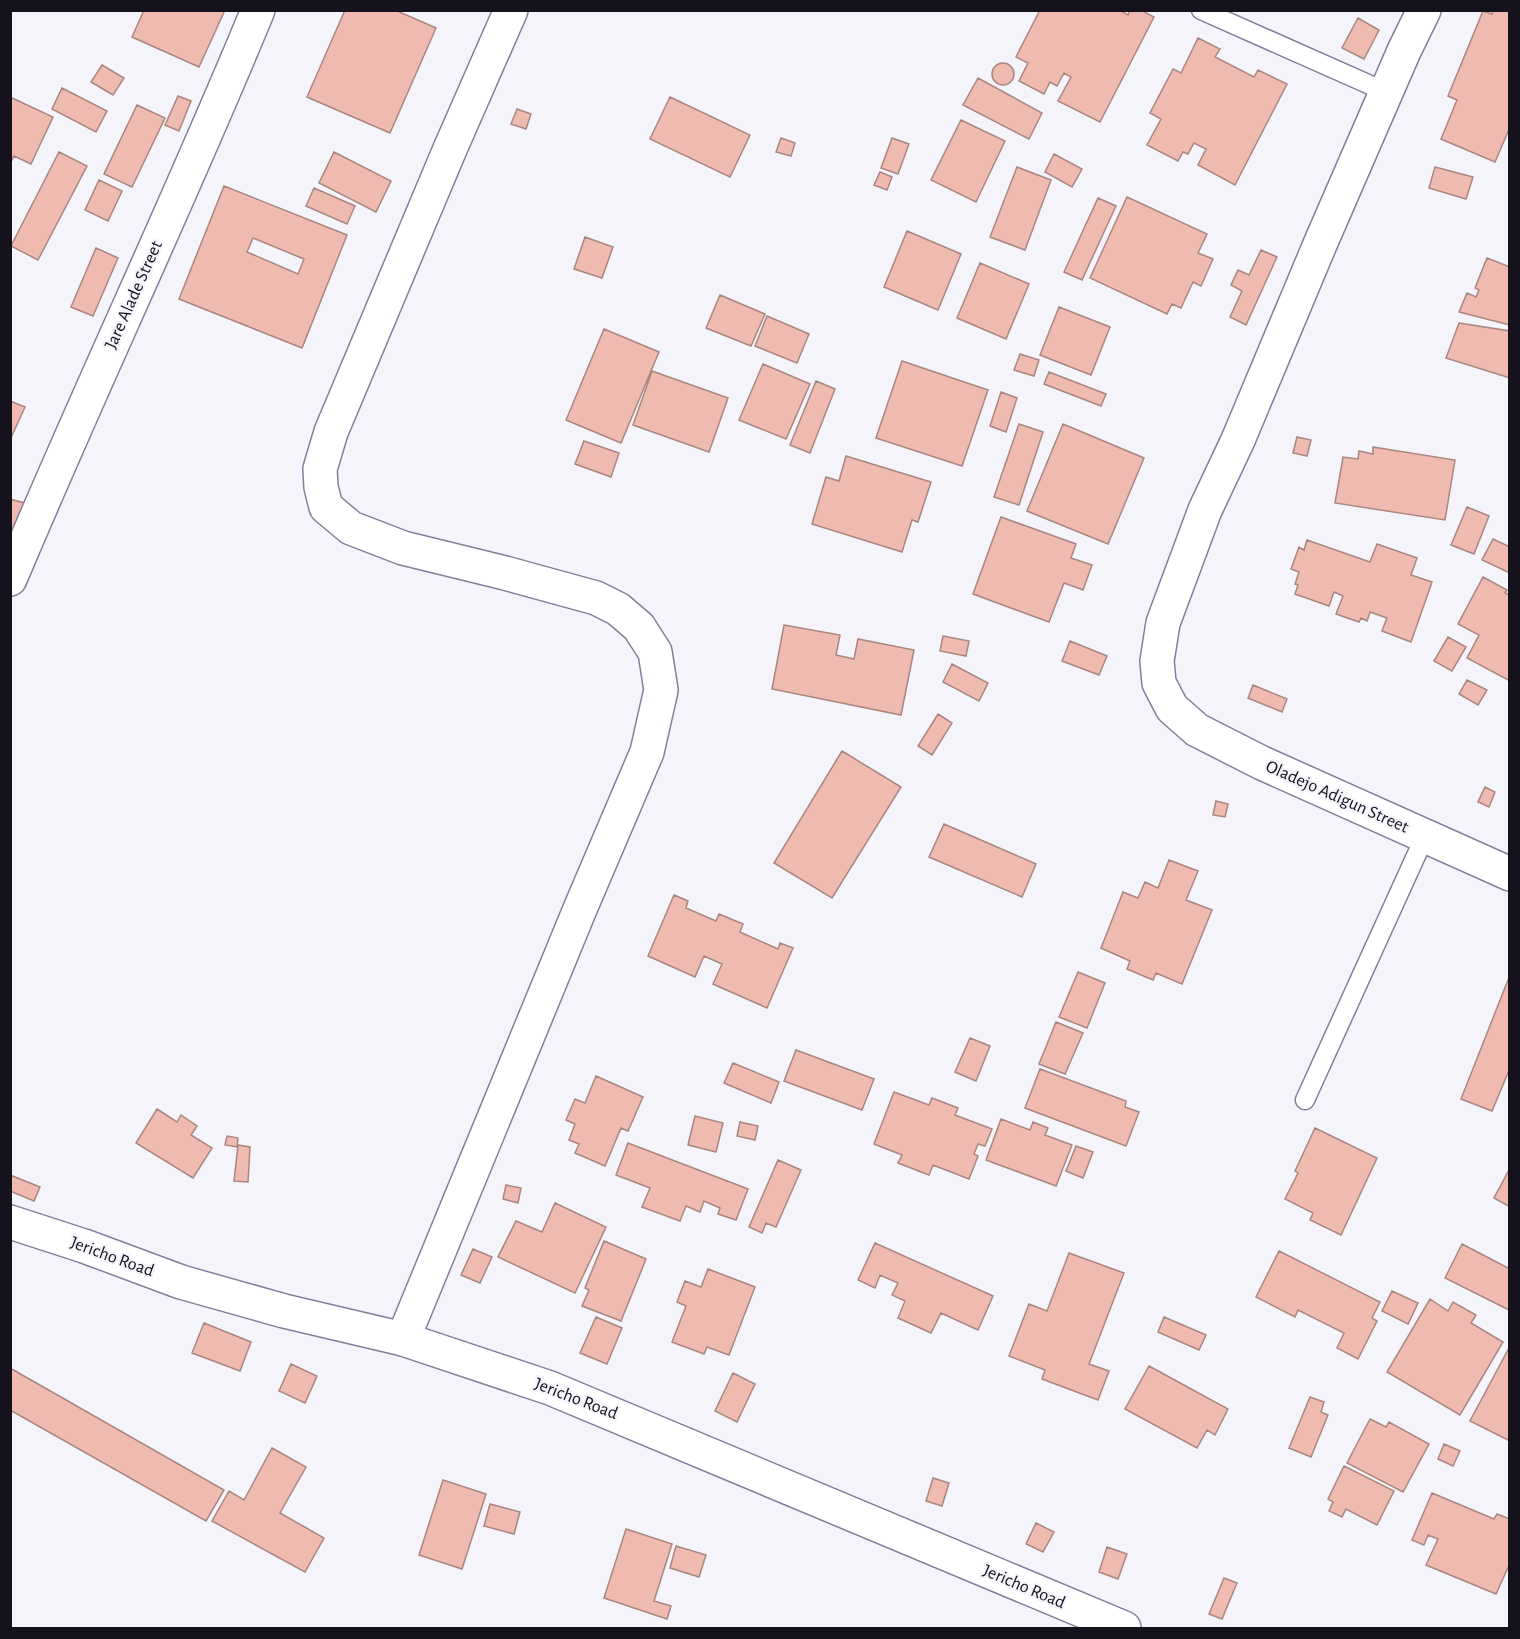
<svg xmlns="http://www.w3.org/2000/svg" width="1520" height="1639" font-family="'Alegreya Sans',sans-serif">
<rect width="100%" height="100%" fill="#f5f4fa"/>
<path fill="#efbbb1" stroke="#a9867f" stroke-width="1.5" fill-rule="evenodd" d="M144,10H225L199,67L132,37Z
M345,10H395L436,28L390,133L307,97Z
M1040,10H1119L1128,15L1130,10H1141L1154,17L1100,122L1058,101L1071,77L1064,73L1057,86L1050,82L1044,94L1019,81L1028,63L1016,57Z
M1493,10H1510V127L1495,162L1441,139L1457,100L1448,96L1483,11L1492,14Z
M1358,18L1379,30L1364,59L1342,48Z
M1198,38L1220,49L1215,57L1254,77L1258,70L1287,84L1235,185L1198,165L1206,149L1194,143L1188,154L1183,152L1178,161L1147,145L1161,119L1150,113L1173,69L1181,73Z
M992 74a11 11 0 1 1 22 0a11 11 0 1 1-22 0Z
M102,65L124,78L113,95L91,82Z
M978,78L1042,113L1029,139L963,105Z
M62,88L107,111L96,132L52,109Z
M178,96L191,101L179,131L165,125Z
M10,97L53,117L31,164L14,156L10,164Z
M670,97L750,135L730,177L650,139Z
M137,105L165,118L132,187L104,174Z
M517,109L531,114L526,129L511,124Z
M961,120L1005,141L976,202L931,180Z
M781,138L795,143L791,156L776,152Z
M892,138L909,144L898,174L881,168Z
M59,152L87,166L38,260L11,246Z
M334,152L391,181L376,212L319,183Z
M1054,154L1082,169L1072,187L1045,172Z
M1017,167L1051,180L1025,250L990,237Z
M1435,167L1473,177L1466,199L1429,188Z
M880,172L892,177L887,190L874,185Z
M99,180L122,191L108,221L85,210Z
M224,186L347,235L302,348L179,299ZM253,238L304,259L298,274L247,252Z
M314,188L355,206L347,224L306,206Z
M1127,197L1207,234L1198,253L1213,259L1201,286L1193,282L1181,308L1172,304L1167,314L1090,278Z
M1098,198L1116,206L1082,280L1064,272Z
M907,231L961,254L938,310L884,287Z
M585,237L613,247L602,278L574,269Z
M96,248L118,258L93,316L71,307Z
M1261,250L1277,257L1246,325L1230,317L1242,291L1231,285L1238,270L1249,275Z
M1487,258L1510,267V325L1459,312L1467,293L1476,297L1479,290L1475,288Z
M980,263L1029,284L1006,339L957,318Z
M720,295L765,314L751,346L706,328Z
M1059,307L1110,327L1091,375L1040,355Z
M767,316L809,334L797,363L755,346Z
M1459,323L1510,331V378L1446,358Z
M604,329L659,352L621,443L566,420Z
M1020,354L1039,360L1034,376L1014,370Z
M902,361L988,390L962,466L876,438Z
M763,364L810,384L786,439L739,420Z
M652,371L728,398L709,452L633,425Z
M1049,372L1106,394L1101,406L1044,384Z
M816,381L835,389L810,453L790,445Z
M1001,392L1017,398L1006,432L990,426Z
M10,401L25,407L10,440Z
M1019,424L1043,432L1019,505L994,497Z
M1063,424L1144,458L1108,544L1027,511Z
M1297,437L1311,440L1307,456L1293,453Z
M584,441L619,453L611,477L575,464Z
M1373,447L1455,460L1445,520L1335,503L1343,457L1358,459L1359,451L1373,454Z
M846,456L931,482L918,522L912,520L902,552L812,524L826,477L839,481Z
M10,499L25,503L10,545Z
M1467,507L1489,516L1474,554L1451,545Z
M1001,517L1076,544L1071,558L1092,565L1083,590L1064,583L1049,622L973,594Z
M1493,539L1510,547V573L1482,560Z
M1307,540L1370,562L1377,544L1417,558L1411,575L1432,582L1411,642L1382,631L1387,618L1370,612L1367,621L1361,618L1359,622L1336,614L1343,596L1334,592L1329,606L1295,594L1298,585L1295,584L1299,572L1291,569L1299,547L1304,550Z
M1483,577L1507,590L1505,593L1510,595V681L1467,658L1479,635L1458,624Z
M784,625L840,635L836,655L854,659L858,639L914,650L901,715L772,689Z
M943,636L969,641L966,656L940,651Z
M1448,637L1466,647L1452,671L1434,661Z
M1070,641L1107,656L1099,675L1062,661Z
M952,664L988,683L979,701L943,682Z
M1467,680L1487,690L1478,705L1459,694Z
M1253,685L1287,699L1282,712L1248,698Z
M938,714L952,723L932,755L918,746Z
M842,751L901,787L832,898L774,863Z
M1485,787L1495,792L1489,807L1478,802Z
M1216,801L1228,804L1225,817L1213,815Z
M944,824L1036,864L1022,897L929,857Z
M1169,860L1198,871L1186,900L1212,910L1182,984L1156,973L1153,980L1127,969L1130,961L1101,948L1123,892L1138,898L1145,882L1158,888Z
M674,895L688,901L686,908L716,921L719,914L743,924L740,932L778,949L780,943L793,948L767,1008L713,984L722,964L704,956L695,977L648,956Z
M1078,972L1105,983L1087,1028L1059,1017Z
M1510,975V1068L1492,1111L1461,1099Z
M1056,1022L1083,1033L1065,1074L1039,1064Z
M970,1038L990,1046L976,1081L955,1072Z
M796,1050L874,1079L862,1110L784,1081Z
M733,1063L779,1082L771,1103L724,1083Z
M1040,1069L1126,1101L1125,1107L1139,1112L1126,1146L1025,1108Z
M596,1076L643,1097L628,1131L621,1128L605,1166L575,1153L579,1144L569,1140L575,1124L566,1120L575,1099L585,1103Z
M894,1092L929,1105L932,1098L958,1108L955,1115L992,1129L985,1146L978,1144L974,1154L978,1156L969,1179L933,1165L929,1175L898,1163L902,1155L874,1144Z
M157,1109L177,1122L181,1115L197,1126L191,1135L212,1148L193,1178L136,1143Z
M695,1116L723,1123L716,1152L688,1145Z
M1001,1119L1030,1130L1033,1122L1048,1128L1045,1135L1072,1145L1056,1186L986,1160Z
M740,1122L758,1126L755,1140L737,1136Z
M1315,1128L1377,1158L1341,1235L1310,1220L1313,1213L1285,1199L1298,1173L1295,1171Z
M227,1136L238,1138L237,1147L225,1145Z
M628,1143L748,1189L736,1220L718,1214L720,1208L704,1201L700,1212L686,1206L680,1221L642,1207L650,1188L616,1175Z
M238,1145L250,1147L248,1182L234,1181Z
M1076,1146L1093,1152L1083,1178L1066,1171Z
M778,1160L801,1170L776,1227L766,1223L762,1233L749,1227Z
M1510,1168V1207L1494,1198Z
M10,1175L40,1187L34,1201L10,1191Z
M506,1185L521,1188L518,1203L503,1199Z
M555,1203L606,1227L575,1293L498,1257L516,1221L542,1232Z
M604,1241L646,1259L621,1321L582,1306L589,1290L585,1288Z
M875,1243L993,1296L978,1330L941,1313L931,1333L898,1318L905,1301L892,1295L898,1283L880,1275L875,1288L858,1280Z
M1462,1244L1510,1269L1509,1310L1445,1278Z
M473,1249L492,1257L480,1283L461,1275Z
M1279,1251L1380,1302L1372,1318L1377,1321L1358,1359L1337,1348L1344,1333L1298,1310L1295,1317L1256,1297Z
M1069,1253L1124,1273L1089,1364L1109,1371L1098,1400L1042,1379L1045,1370L1009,1356L1029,1304L1047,1311Z
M708,1269L755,1287L729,1355L707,1347L704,1354L672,1342L686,1306L677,1302L685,1281L701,1287Z
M1392,1291L1418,1303L1408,1324L1382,1311Z
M1430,1299L1448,1311L1453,1302L1476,1315L1471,1323L1503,1342L1460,1415L1387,1372Z
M596,1317L622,1328L607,1364L580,1353Z
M1164,1317L1206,1335L1199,1350L1158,1332Z
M204,1323L251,1342L240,1371L192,1353Z
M1510,1346V1441L1470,1421Z
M291,1364L317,1376L305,1403L279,1391Z
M1149,1366L1228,1409L1215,1435L1207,1430L1197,1448L1125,1409Z
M10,1368L224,1490L206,1521L10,1410Z
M733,1373L755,1384L737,1422L715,1411Z
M1310,1397L1324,1402L1321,1412L1328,1415L1311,1457L1289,1448Z
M1370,1419L1386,1427L1389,1422L1429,1444L1403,1492L1347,1463Z
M1444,1444L1460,1451L1453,1466L1438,1459Z
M272,1448L306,1467L280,1513L324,1538L305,1572L212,1521L229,1491L244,1500Z
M1344,1466L1394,1491L1377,1525L1346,1509L1342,1517L1329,1511L1333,1502L1328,1499Z
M933,1478L949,1483L942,1506L926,1501Z
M443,1480L486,1494L462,1569L419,1555Z
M1432,1493L1494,1519L1497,1514L1510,1519V1563L1496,1594L1426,1565L1438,1539L1428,1535L1424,1545L1412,1540Z
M490,1504L520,1512L514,1534L484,1526Z
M1036,1523L1054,1532L1043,1552L1026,1544Z
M626,1529L672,1544L654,1601L671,1606L667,1619L604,1598Z
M676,1546L706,1555L699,1577L670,1568Z
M1107,1547L1127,1554L1118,1579L1099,1572Z
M1224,1578L1237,1583L1222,1619L1209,1614Z"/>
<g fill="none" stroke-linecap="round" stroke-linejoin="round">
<g stroke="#857e9b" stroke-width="21">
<path id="service" d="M1201,10L1386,92
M1305,1100L1425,836"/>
</g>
<g stroke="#857e9b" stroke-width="36">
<path id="minor" d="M1424,10L1404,51L1321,242L1238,440L1205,510L1163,623L1157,661L1159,683L1172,708L1197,730L1262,763L1510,874
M10,579C90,388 179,202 258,10
M403,1339L580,909L647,752L661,690L655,652L639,627L618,609L596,598L505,573L403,548L351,528L326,507L321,487L320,469L331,432L450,149L511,10"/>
</g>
<g stroke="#857e9b" stroke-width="36">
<path id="tertiary" d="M10,1222L84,1246L181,1282L284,1311L403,1339L550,1388L1124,1628"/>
</g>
<use href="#service" stroke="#fff" stroke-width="18"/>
<use href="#minor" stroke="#fff" stroke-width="33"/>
<use href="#tertiary" stroke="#fff" stroke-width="33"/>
</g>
<g text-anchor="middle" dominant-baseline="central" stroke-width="4.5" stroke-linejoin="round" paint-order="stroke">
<g font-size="18" fill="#15121d" stroke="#f5f4fa">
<text transform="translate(134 295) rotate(-66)">Jare Alade Street</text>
<text transform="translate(1337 797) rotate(24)">Oladejo Adigun Street</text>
<text transform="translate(112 1257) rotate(20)">Jericho Road</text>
<text transform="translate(576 1399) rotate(21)">Jericho Road</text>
<text transform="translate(1024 1587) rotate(23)">Jericho Road</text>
</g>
</g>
<rect width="1520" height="1639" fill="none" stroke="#15121d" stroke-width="24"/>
</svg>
